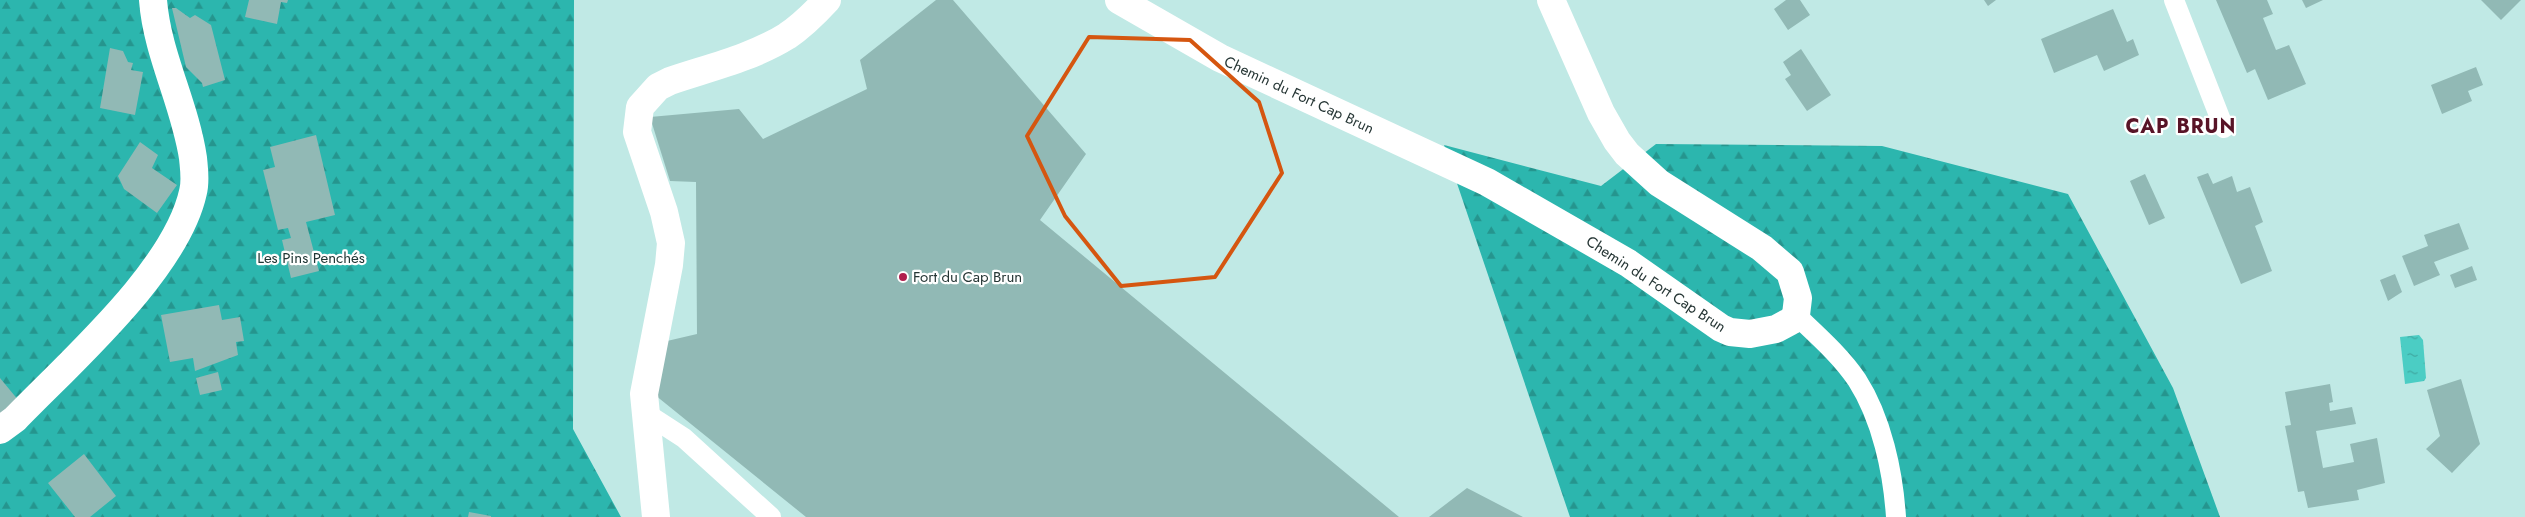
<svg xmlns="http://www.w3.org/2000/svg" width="2525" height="517" font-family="Jost,sans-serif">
<defs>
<pattern id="forest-firs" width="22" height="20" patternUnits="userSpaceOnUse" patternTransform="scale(1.25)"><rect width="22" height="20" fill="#2cb6ae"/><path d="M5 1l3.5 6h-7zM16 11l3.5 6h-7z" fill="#25958e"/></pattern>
<pattern id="water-ripples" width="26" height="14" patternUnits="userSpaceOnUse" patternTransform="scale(1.25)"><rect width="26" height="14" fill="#4bcdc4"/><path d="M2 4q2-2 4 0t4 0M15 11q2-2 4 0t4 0" fill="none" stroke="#3ea7a0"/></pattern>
</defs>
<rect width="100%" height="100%" fill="#c0e9e5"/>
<path fill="url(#forest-firs)" d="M0,0H574L573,429L621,517H0Z
M1656,144L1882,146L2068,194L2173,388L2220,517H1570L1444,145L1601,186Z"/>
<path fill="url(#water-ripples)" d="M2419,335L2423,340L2426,378L2424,381L2405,384L2400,337Z"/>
<path fill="#91b9b5" d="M249,0H288L287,3L281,2L277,24L245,17Z
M936,0H953L1086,154L1040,220L1399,517H806L655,395L667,341L697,334L696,182L670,181L650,117L739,109L763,139L867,89L860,60Z
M1786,0H1800L1810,15L1788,30L1774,9Z
M1984,0H1996L1988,6Z
M2216,0H2267L2273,14L2263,18L2276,50L2289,45L2306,84L2268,100L2255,69L2247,73Z
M2302,0H2323L2306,8Z
M2481,0H2521L2501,20Z
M172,8H176L190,18L195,15L211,25L225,80L203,87L202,83L186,67Z
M2113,9L2127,42L2133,39L2139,55L2104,71L2097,55L2054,73L2041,39Z
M110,48L123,51L128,62L133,63L131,70L143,72L135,115L100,108Z
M1801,49L1831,95L1807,111L1785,79L1791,75L1783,62Z
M2476,67L2483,85L2468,91L2472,101L2442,114L2431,85Z
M316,135L335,215L306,222L319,271L291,278L282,240L291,238L288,228L278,230L263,170L275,167L270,147Z
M140,142L158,155L152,168L177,185L157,213L124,189L118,176Z
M2208,173L2213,184L2232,176L2237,192L2250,187L2263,222L2255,226L2272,271L2241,284L2197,177Z
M2145,174L2165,218L2149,225L2130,181Z
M2459,223L2469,249L2434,262L2440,275L2414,286L2402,256L2428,246L2424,235Z
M2472,266L2477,280L2455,288L2450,275Z
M2395,274L2402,292L2388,301L2380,280Z
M219,305L222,320L240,317L244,341L236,342L238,355L195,371L193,358L170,362L161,315Z
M218,372L222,390L200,395L196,378Z
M0,378L19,401L0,414Z
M2461,379L2480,444L2452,473L2426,449L2440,436L2427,390Z
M2330,384L2333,402L2329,403L2330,411L2352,407L2356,424L2316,431L2323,468L2354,462L2350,444L2377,438L2385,483L2357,490L2359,500L2308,508L2304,491L2298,492L2285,426L2291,425L2285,392Z
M84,454L116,496L90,517H75L48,483Z
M1467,488L1523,517H1429Z
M469,512L491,516V517H468Z"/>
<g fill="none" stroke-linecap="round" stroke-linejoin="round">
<path stroke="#fff" stroke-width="20" d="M2174,0L2224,128
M1796,315C1817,335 1841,356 1857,380C1882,419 1893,472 1896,517
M647,414L684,438L771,517"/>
<path stroke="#fff" stroke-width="28" d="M1119,0L1220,58L1487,182L1628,263L1721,328L1730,332L1750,334L1776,329L1791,321L1796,315L1798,298L1790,272L1762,248L1659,183L1627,154L1617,141L1601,113L1551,0
M0,430L15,419C70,362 176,270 193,192C196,181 194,169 193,158C185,104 157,54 153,0
M656,517L644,394L669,265L671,243L664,212L637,132L640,107L658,87L670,81C708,68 752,58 787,36C802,26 815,13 827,0"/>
</g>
<path fill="none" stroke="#d55610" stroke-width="4" stroke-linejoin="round" d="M1089,37L1190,40L1259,102L1282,173L1215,277L1121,286L1065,216L1027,136Z"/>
<circle fill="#b01e4d" stroke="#fff" stroke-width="2" cx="903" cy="277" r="5"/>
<g text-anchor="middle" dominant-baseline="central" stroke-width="4.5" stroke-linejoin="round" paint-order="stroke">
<g font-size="15" fill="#263635" stroke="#fff">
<text transform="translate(1299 95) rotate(25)">Chemin du Fort Cap Brun</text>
<text transform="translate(1656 284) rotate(33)">Chemin du Fort Cap Brun</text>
</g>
<g font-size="15" fill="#203735" stroke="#fff">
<text x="311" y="258">Les Pins Penchés</text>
</g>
<g font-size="15" fill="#263635" stroke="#fff" text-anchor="start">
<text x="913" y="277">Fort du Cap Brun</text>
</g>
<g font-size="20" font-weight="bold" letter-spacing="1" fill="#581427" stroke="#fff">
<text x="2181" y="126">CAP BRUN</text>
</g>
</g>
</svg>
